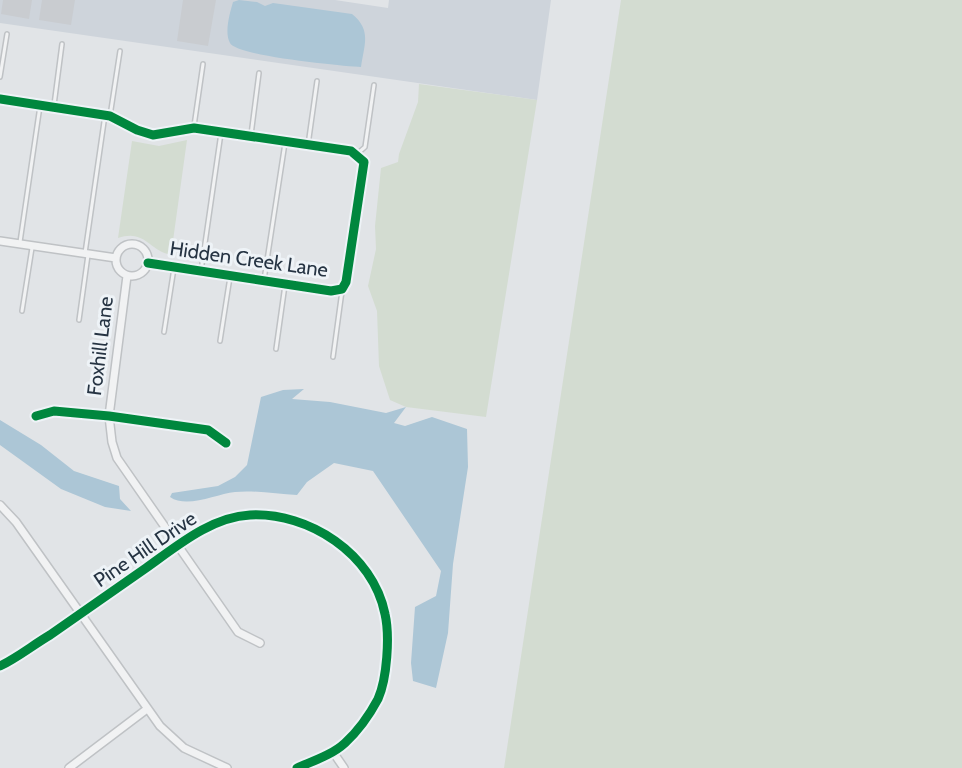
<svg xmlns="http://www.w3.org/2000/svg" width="962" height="768" font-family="Cabin,sans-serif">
<rect width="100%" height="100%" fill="#e1e4e7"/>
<path fill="#ced4db" d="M0,0H335L388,8L389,0H551L537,100L0,23Z"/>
<path fill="#d3dcd1" d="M621,0H962V768H504Z
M419,84L537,100L486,417L406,407L390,400L379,366L377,311L368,286L376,249L375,226L381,168L398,162L399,154L418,102Z
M187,140L171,255C148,250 145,229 118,238L132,141L159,146Z"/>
<path fill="#acc6d6" d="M239,0L257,2L265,6L273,3L352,14C372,30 364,45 361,67C343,66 236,56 230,43C224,32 230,13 233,2Z
M304,389L292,399L330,402L386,413L406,407L394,423L405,426L432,417L467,429L468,467L453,564L448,633L436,688L413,681L411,663L415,607L436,596L441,571L373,471L334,463L307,482L297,495C277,494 254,490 235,492C216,494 187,509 170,497L172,493L218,486L235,477L247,465L261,397L283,390Z
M0,420L41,445L74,471L119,486L120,499L131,511L105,507L61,489L0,445Z"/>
<path fill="#c9ccd0" d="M3,0H32L29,19L1,14Z
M42,0H75L71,25L39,20Z
M183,0H216L208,46L177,41Z"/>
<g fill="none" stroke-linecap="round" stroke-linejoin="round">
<g stroke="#bfc2c5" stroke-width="6">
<path id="lane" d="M0,77L7,34
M54,105L62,44
M110,116L120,51
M194,126L203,64
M251,135L259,73
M308,145L317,81
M357,154L365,147L374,85
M20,242L40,106
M85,253L105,115
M201,271L221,133
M264,280L285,143
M22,311L32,248
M79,320L88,255
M164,332L174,268
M220,341L230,277
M276,349L285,285
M333,357L342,291"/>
</g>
<g stroke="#bfc2c5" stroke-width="10">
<path id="street" d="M0,99L110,116L137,130L153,135L194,128L351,151L364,162L346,282L342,289L331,291L148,263
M0,241L116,258
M116 260a16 16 0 1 1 32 0a16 16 0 1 1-32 0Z
M127,276L109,416L112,442L117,458L238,632L260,643
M36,416L54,411L109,416L208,430L226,443
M0,505L16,522L160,726L184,748L227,768
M0,666C17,658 33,645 50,635C82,613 114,590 146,568C177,546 211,517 250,515C309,512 373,554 385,614C390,636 387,679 378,699C370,714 358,731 345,743C332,755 313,761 297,768
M333,752L344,768
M69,768L147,709"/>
</g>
<use href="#lane" stroke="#f1f2f3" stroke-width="3"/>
<use href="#street" stroke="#f1f2f3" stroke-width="7"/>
<g stroke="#eef3f7" stroke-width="13">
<path id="cycleway" d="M0,99L110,116L137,130L153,135L194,128L351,151L364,162L346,282L342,289L331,291L148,263
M36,416L54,411L109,416L208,430L226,443
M0,666C17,658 33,645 50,635C82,613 114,590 146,568C177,546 211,517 250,515C309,512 373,554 385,614C390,636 387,679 378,699C370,714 358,731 345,743C332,755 313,761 297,768"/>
</g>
<use href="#cycleway" stroke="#00873e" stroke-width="9"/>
</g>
<g text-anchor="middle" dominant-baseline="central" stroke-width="6" stroke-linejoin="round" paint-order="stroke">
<g font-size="20" fill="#263443" stroke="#eef3f7">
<text transform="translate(249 259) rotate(8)">Hidden Creek Lane</text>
<text transform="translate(100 346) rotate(-83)">Foxhill Lane</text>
<text transform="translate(145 549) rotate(-34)">Pine Hill Drive</text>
</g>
</g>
</svg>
